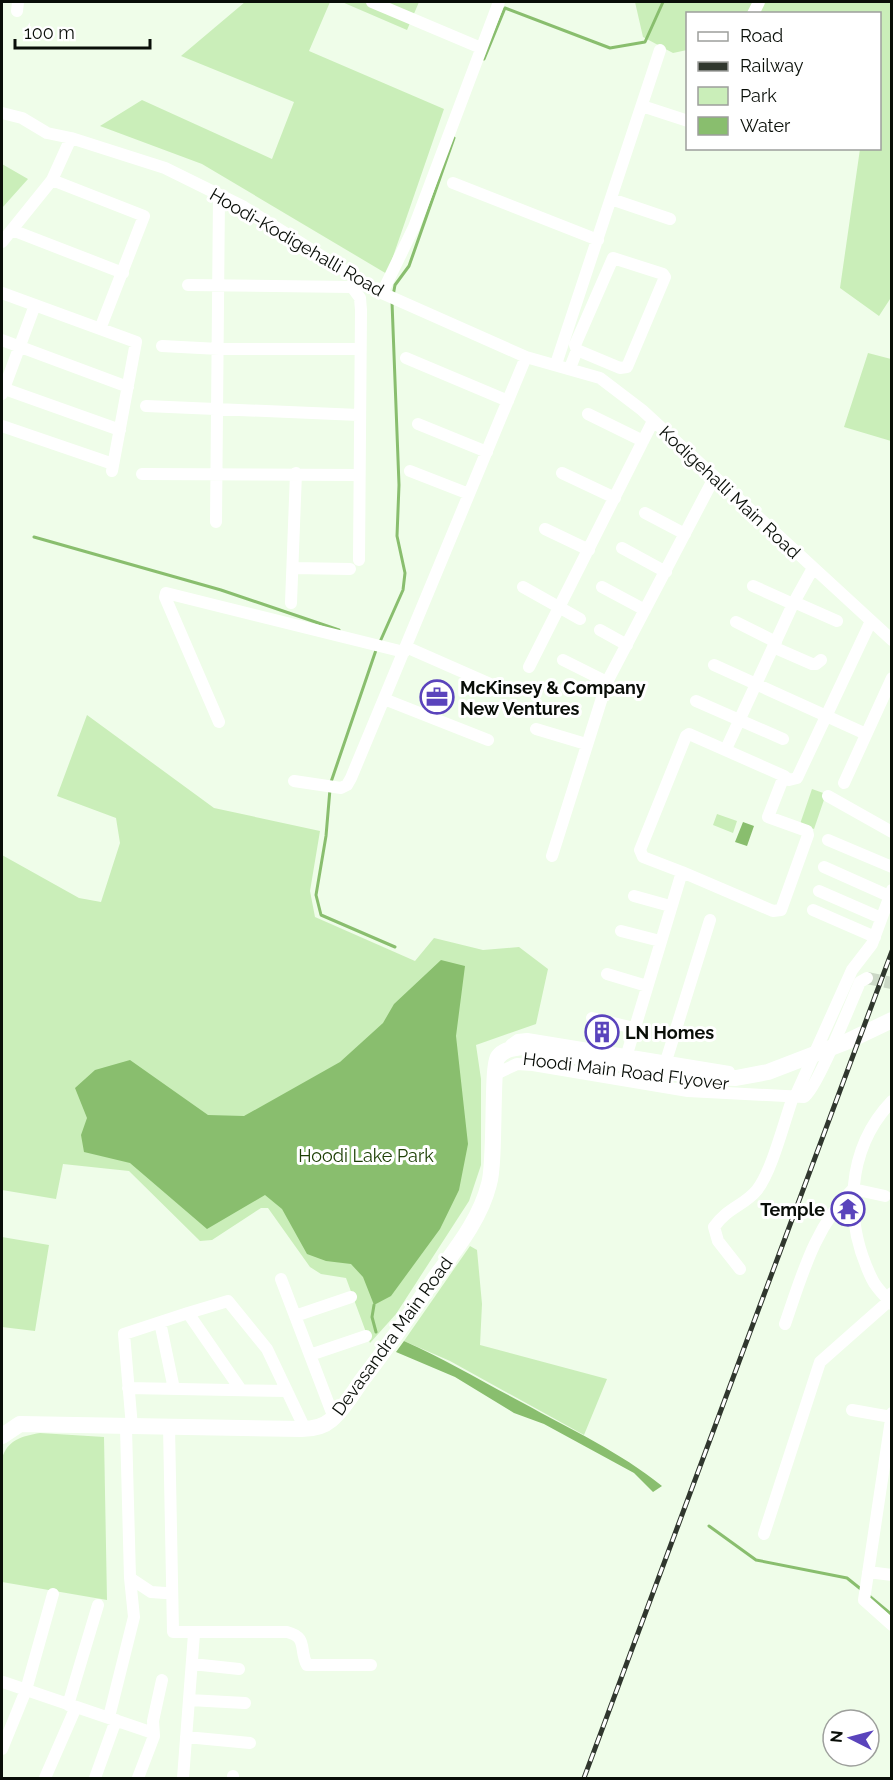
<svg xmlns="http://www.w3.org/2000/svg" width="893" height="1780" font-family="Raleway,sans-serif">
<rect width="100%" height="100%" fill="#effde9"/>
<path fill="#caeeb9" d="M245,2H330L309,51L444,109L387,274L202,164L100,126L142,100L272,159L294,102L181,56Z
M342,2H419L407,30Z
M635,2H891L892,296L879,316L840,288L860,149L880,148V14H688L687,50L673,53L643,37Z
M2,164L28,179L2,208Z
M868,353L891,359V441L844,427Z
M87,715L214,808L320,831L310,891L315,917L415,961L434,938L483,950L519,947L548,969L536,1024L476,1045L481,1079V1165L469,1201L396,1314L370,1343L346,1278L321,1274L310,1267L268,1208H261L212,1240L200,1241L129,1171L63,1164L56,1199L2,1190V855L79,898L101,902L120,843L116,818L57,796Z
M812,789L826,794L814,829L800,824Z
M717,814L737,821L733,833L713,825Z
M2,1237L49,1245L35,1331L2,1327Z
M470,1246L477,1250L482,1304L480,1345L607,1379L584,1435L450,1361L404,1341Z
M40,1433L104,1437L107,1600L2,1582V1459C7,1440 22,1436 40,1433Z"/>
<path fill="#89be6e" d="M743,822L754,826L747,846L735,842Z
M441,960L465,966L456,1036L468,1144L459,1190L440,1229L391,1296L374,1305L363,1277L351,1264L326,1261L307,1254L282,1209L265,1195L207,1229L130,1163L84,1152L81,1135L87,1118L75,1088L95,1070L130,1060L208,1115L244,1116L340,1062L383,1023L394,1004Z
M404,1341C445,1359 483,1382 523,1403C570,1429 620,1452 662,1486L653,1492L634,1473L544,1424L514,1413L455,1377L396,1352Z"/>
<g fill="none" stroke-linecap="round" stroke-linejoin="round">
<path stroke="#89be6e" stroke-width="3" d="M484,59L505,8L610,48L645,42L663,2
M393,296L395,285L409,266L454,138
M34,537L221,590L339,630
M379,644L403,590L405,573L397,536L399,485L392,302
M331,782L376,650
M330,789L326,836L316,895L321,915L395,947
M374,1305L372,1317L376,1332
M709,1526L756,1560L847,1578L862,1590
M868,1595L892,1615"/>
<path stroke="#ccd9c7" stroke-width="12" stroke-dasharray="12 6" stroke-linecap="butt" d="M867,978L892,983"/>
<path stroke="#fff" stroke-width="12" d="M372,2L481,48
M17,11L18,2
M753,14L759,2
M642,106L688,121
M2,113L22,118L47,133L71,138L165,168L244,207L375,290L526,357L600,378L642,410L892,640
M52,180L144,216L100,329
M453,183L598,240
M611,199L670,219
M12,230L123,273
M2,242L52,180L71,138
M188,285L352,287L360,298L361,310L359,560
M2,293L136,342L112,471
M382,293L414,227L499,2
M2,340L128,387
M162,346L219,349H359
M406,358L508,401
M556,364L660,50
M570,368L577,350L575,345L613,258L663,274L665,277L627,367L620,368L577,350
M2,388L120,430
M2,394L35,305
M146,406L359,415
M588,414L643,441
M418,424L487,452
M2,426L113,464
M410,471L469,494
M562,473L615,498
M142,474L359,475
M645,513L685,534
M216,522L219,195
M545,529L589,550
M622,548L666,572
M293,568L350,569
M753,586L793,604
M523,587L580,619
M602,587L645,610
M794,602L837,621
M291,603L296,473
M736,622L776,642
M600,630L627,645
M406,647L497,687
M773,647L812,664H816L821,660
M563,660L607,682
M714,665L866,734
M529,667L653,421
M384,699L488,740
M696,701L783,739
M219,722L165,597L166,593L404,652
M536,729L586,744
M726,749L793,604L813,568
M784,776L789,780L797,778L871,621
M294,781L341,788L347,785L351,778L526,357
M844,783L892,678
M828,796L892,832
M828,840L892,867
M552,856L607,682L714,478
M824,867L889,896
M819,891L881,918
M634,896L670,906
M813,910L875,937
M621,931L660,941
M607,974L647,986
M592,1018L634,1028
M511,1045L518,1040L527,1039L729,1072
M627,1054L682,872L643,857L640,850L686,736L689,734L784,776L768,817L807,831L808,835L781,910L773,911L682,872
M666,1061L710,920
M500,1072L517,1064L533,1065L688,1091L804,1097C816,1091 852,1000 860,982L867,978
M795,1097L852,970L872,944L892,890
M892,1101C846,1149 843,1220 872,1279C876,1288 885,1296 892,1304
M740,1269L718,1241L714,1227C727,1208 745,1205 757,1190C772,1171 784,1122 793,1097
M281,1279L334,1418
M188,1313L228,1301L267,1349L305,1429
M295,1316L351,1297
M160,1322L174,1389
M785,1324C802,1275 815,1226 853,1189L885,1196
M310,1355L366,1336
M128,1388L287,1391
M852,1410L891,1417
M892,1413L864,1600L892,1625
M169,1426L173,1632H287C308,1637 299,1650 307,1665H371
M132,1427L124,1334L188,1313L241,1390
M764,1534L820,1362L889,1301L892,1293
M868,1572L892,1575
M130,1578L151,1592L165,1593
M192,1664L239,1669
M3,1682L153,1733
M189,1700L245,1703
M68,1705L98,1605
M109,1717L134,1617L130,1578L126,1428
M186,1737L250,1743
M2,1749L26,1690L53,1594
M45,1778L76,1707
M95,1778L116,1720
M138,1778L154,1736L153,1721L162,1680
M183,1778L194,1634
M233,1778V1776"/>
<path stroke="#fff" stroke-width="16" d="M2,1436L20,1424L302,1429C313,1429 323,1427 331,1420C344,1409 353,1393 362,1380C388,1347 411,1313 434,1279C455,1250 480,1220 489,1184C496,1161 491,1066 498,1057C504,1049 513,1049 522,1047L702,1077L736,1078L768,1072L846,1042L892,1020"/>
<g stroke="#30372e" stroke-width="5">
<path id="rail" d="M584,1778L892,951"/>
</g>
<use href="#rail" stroke="#fff" stroke-width="3" stroke-dasharray="9" stroke-linecap="butt"/>
</g>
<defs>
<g id="office-ring" transform="scale(1.725)"><circle r="9.5" fill="#fff" stroke="#5a44bc" stroke-width="1.5"/><path d="M-6-3h4V-5.5h4V-3h4V5H-6ZM-1-4.5V-3h2v-1.5ZM-6 0V1H6V0Z" fill="#5a44bc"/></g>
<g id="building-ring" transform="scale(1.725)"><circle r="9.5" fill="#fff" stroke="#5a44bc" stroke-width="1.5"/><path d="M-4-6H4V6H1V3H-1V6H-4ZM-2.5-4.3h1.7v1.8h-1.7ZM.8-4.3h1.7v1.8H.8ZM-2.5-1h1.7V.8h-1.7ZM.8-1h1.7V.8H.8Z" fill="#5a44bc"/></g>
<g id="temple-ring" transform="scale(1.725)"><circle r="9.5" fill="#fff" stroke="#5a44bc" stroke-width="1.5"/><path d="M0-6L5-2H3V0L6.5 2.5H4V6H1.5V3h-3V6H-4V2.5H-6.5L-3 0V-2H-5Z" fill="#5a44bc"/></g>
</defs>
<g fill-rule="evenodd">
<use href="#office-ring" x="437" y="697"/>
<use href="#building-ring" x="602" y="1032"/>
<use href="#temple-ring" x="848" y="1209"/>
</g>
<g text-anchor="middle" dominant-baseline="central" stroke-width="6" stroke-linejoin="round" paint-order="stroke">
<g font-size="18" fill="#090e08" stroke="#fff">
<text transform="translate(297 242) rotate(30)">Hoodi-Kodigehalli Road</text>
<text transform="translate(730 492) rotate(43)">Kodigehalli Main Road</text>
<text transform="translate(626 1071) rotate(7)">Hoodi Main Road Flyover</text>
<text transform="translate(392 1336) rotate(-54)">Devasandra Main Road</text>
</g>
<g font-size="18" font-weight="bold" fill="#090e08" stroke="#fff" text-anchor="start">
<text x="460" y="687">McKinsey &amp; Company<tspan x="460" dy="21">New Ventures</tspan></text>
<text x="625" y="1032">LN Homes</text>
<text x="825" y="1209" text-anchor="end">Temple</text>
</g>
<g font-size="18" fill="#1e4006" stroke="#fff">
<text x="366" y="1155">Hoodi Lake Park</text>
</g>
</g>
<rect width="893" height="1780" fill="none" stroke="#090e08" stroke-width="6"/>
<rect x="686" y="12" width="195" height="138" fill="#ffffff" stroke="#9d9f9c" stroke-width="1.5"/>
<rect x="698" y="32" width="30" height="9" fill="#ffffff" stroke="#9d9f9c" stroke-width="1.5"/>
<text x="740" y="42" font-size="18" fill="#090e08">Road</text>
<rect x="698" y="62" width="30" height="9" fill="#30372e" stroke="#9d9f9c" stroke-width="1.5"/>
<text x="740" y="72" font-size="18" fill="#090e08">Railway</text>
<rect x="698" y="87" width="30" height="18" fill="#caeeb9" stroke="#9d9f9c" stroke-width="1.5"/>
<text x="740" y="102" font-size="18" fill="#090e08">Park</text>
<rect x="698" y="117" width="30" height="18" fill="#89be6e" stroke="#9d9f9c" stroke-width="1.5"/>
<text x="740" y="132" font-size="18" fill="#090e08">Water</text>
<g transform="translate(851 1738) rotate(276)"><circle r="28" fill="#ffffff" stroke="#9d9f9c" stroke-width="1.5"/>
<path d="M0-4.5L10 22L0 15L-10 22Z" fill="#5a44bc"/>
<text y="-9" font-size="16" font-weight="bold" text-anchor="middle" fill="#090e08">N</text>
</g>
<path d="M15 39v9h135v-9" fill="none" stroke="#090e08" stroke-width="3"/>
<text x="24" y="39" font-size="18" fill="#090e08" stroke="#ffffff" stroke-width="4.5" paint-order="stroke">100 m</text>
</svg>
